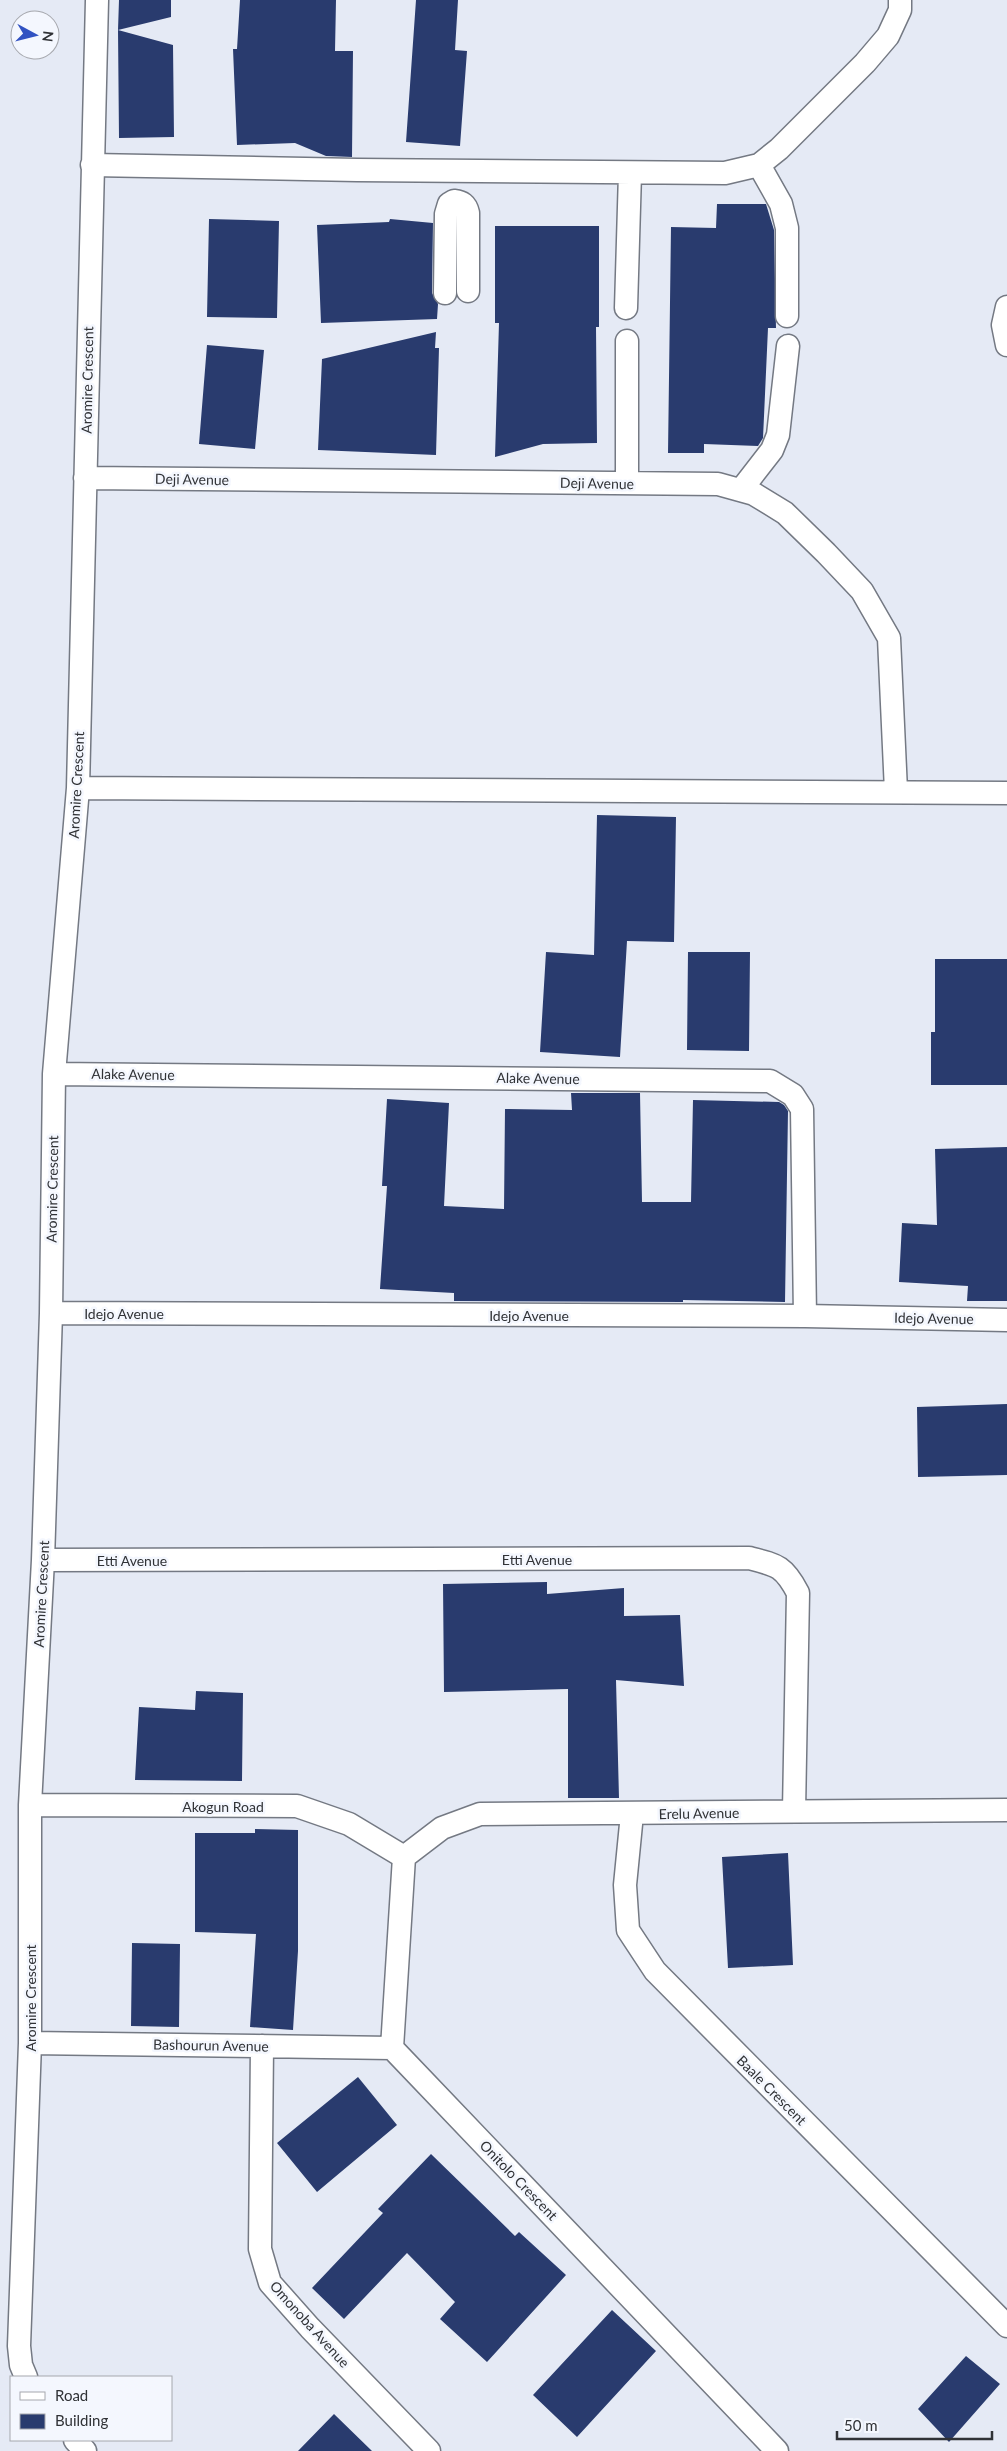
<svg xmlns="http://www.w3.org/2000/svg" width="1007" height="2451" font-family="Lato,sans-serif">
<rect width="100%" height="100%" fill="#e5eaf5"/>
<path fill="#293b6e" d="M119,0H171V17L118,30Z
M240,0H336L335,51H353L352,157L326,156L295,143L237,145L233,49H237Z
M416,0H458L455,50L467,51L460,146L406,142Z
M118,30L173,45L174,137L119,138Z
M717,204H766L774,230L776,328H768L763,438L758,446L704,444V453H668L671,227L716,228Z
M209,219L279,221L277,318L207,317Z
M390,219L433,223L432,293L438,304L437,319L321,323L317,225L389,222Z
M495,226H599V327H596L597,443L543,444L495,457L499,323H495Z
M436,332L435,348H439L436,455L318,450L322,359Z
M207,345L264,350L255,449L199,444Z
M597,815L676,817L674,942L627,941L620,1057L540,1052L546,952L594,955Z
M688,952H750L749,1051L687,1050Z
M935,959H1007V1085H931V1032H935Z
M571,1093H640L642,1202H691L693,1100L779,1102L784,1105L788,1111L785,1302L683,1300V1302L454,1301V1293L380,1289L387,1186H382L387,1099L449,1103L444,1206L504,1209L505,1109L572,1110Z
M1007,1147V1301H967L968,1286L899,1282L902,1223L937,1225L935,1149Z
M1007,1404V1475L918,1477L917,1407Z
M547,1582V1594L624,1588V1616L680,1615L684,1686L616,1680L619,1798H568V1689L444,1692L443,1584Z
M196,1691L243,1693L242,1781L135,1780L139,1707L195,1710Z
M255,1829L298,1830V1951L293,2030L250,2027L256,1934L195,1932V1833H255Z
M788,1853L793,1965L728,1968L722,1857Z
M132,1943L180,1944L179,2027L131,2026Z
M358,2077L397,2125L317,2192L277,2143Z
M431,2154L515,2236L519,2232L566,2275L487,2362L440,2319L455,2302L407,2253L344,2319L312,2288L383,2213L378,2209Z
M612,2310L656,2351L577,2437L533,2395Z
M966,2356L1000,2384L949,2442L918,2409Z
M334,2414L372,2451H298Z"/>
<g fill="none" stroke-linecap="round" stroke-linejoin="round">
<g stroke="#747983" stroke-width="25">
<path id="minor" d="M92,165L357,170L725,173L759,165L779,149L865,63L888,36L900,10V0
M759,165L781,204L787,228V316
M445,293L446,214L449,204L454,201C462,202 466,204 468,213V291
M1007,307L1003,325L1007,345
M626,308L630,173
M85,478L718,484L754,494L785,513L826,553L862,591L889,638L896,791
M627,483V341
M741,490L772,450L778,435L788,346
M78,788L1007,793
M54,1074L770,1081L793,1095L802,1109L805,1316
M51,1313L805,1316L1007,1320
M43,1560L749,1558C777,1565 784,1566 798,1593L794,1811
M30,1805L297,1806L349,1824L404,1857
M632,1814L625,1885L628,1930L655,1971L1007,2326
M404,1857L392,2048L777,2451
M404,1857L442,1828L480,1814L1007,1810
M30,2043L392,2048
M262,2046L260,2249L270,2283L310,2328L429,2451
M26,2377L21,2365L19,2346L30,2043V1805L43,1560L51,1313L54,1074L78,788L97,0
M75,2440L85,2451"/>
</g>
<use href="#minor" stroke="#fff" stroke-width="22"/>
</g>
<g text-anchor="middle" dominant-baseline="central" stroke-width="5" stroke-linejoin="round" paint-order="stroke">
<g font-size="14" fill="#303236" stroke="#f4f7fe">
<text transform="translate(87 380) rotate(-89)">Aromire Crescent</text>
<text transform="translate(192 479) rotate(1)">Deji Avenue</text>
<text transform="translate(597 483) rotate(1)">Deji Avenue</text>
<text transform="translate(76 785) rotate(-87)">Aromire Crescent</text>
<text transform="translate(133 1074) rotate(1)">Alake Avenue</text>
<text transform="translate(538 1078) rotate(1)">Alake Avenue</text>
<text transform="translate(52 1189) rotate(-89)">Aromire Crescent</text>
<text x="124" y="1313">Idejo Avenue</text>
<text x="529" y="1315">Idejo Avenue</text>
<text transform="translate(934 1318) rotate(1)">Idejo Avenue</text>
<text x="537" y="1559">Etti Avenue</text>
<text x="132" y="1560">Etti Avenue</text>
<text transform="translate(41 1594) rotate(-87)">Aromire Crescent</text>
<text x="223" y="1806">Akogun Road</text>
<text transform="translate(699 1813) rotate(-1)">Erelu Avenue</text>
<text transform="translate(30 1998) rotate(-90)">Aromire Crescent</text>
<text transform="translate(211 2045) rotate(1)">Bashourun Avenue</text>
<text transform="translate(772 2090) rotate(45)">Baale Crescent</text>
<text transform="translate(519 2180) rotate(46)">Onitolo Crescent</text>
<text transform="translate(310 2324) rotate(48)">Omonoba Avenue</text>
</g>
</g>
<rect x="10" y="2376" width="162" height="65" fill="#f4f7fe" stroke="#a6a8ae"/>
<rect x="20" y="2392" width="25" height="8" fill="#ffffff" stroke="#a6a8ae"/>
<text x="55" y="2401" font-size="15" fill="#303236">Road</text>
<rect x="20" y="2414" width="25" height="15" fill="#293b6e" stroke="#a6a8ae"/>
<text x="55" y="2426" font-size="15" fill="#303236">Building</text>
<g transform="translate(35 35) rotate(97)"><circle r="24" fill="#f4f7fe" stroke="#a6a8ae"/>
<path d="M0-4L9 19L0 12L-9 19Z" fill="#3152c2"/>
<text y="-8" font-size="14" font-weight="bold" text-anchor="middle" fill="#303236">N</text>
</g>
<path d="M837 2431v8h155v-8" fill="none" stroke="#303236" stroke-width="2.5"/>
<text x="844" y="2431" font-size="15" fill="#303236" stroke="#f4f7fe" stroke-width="4" paint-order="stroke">50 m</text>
</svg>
